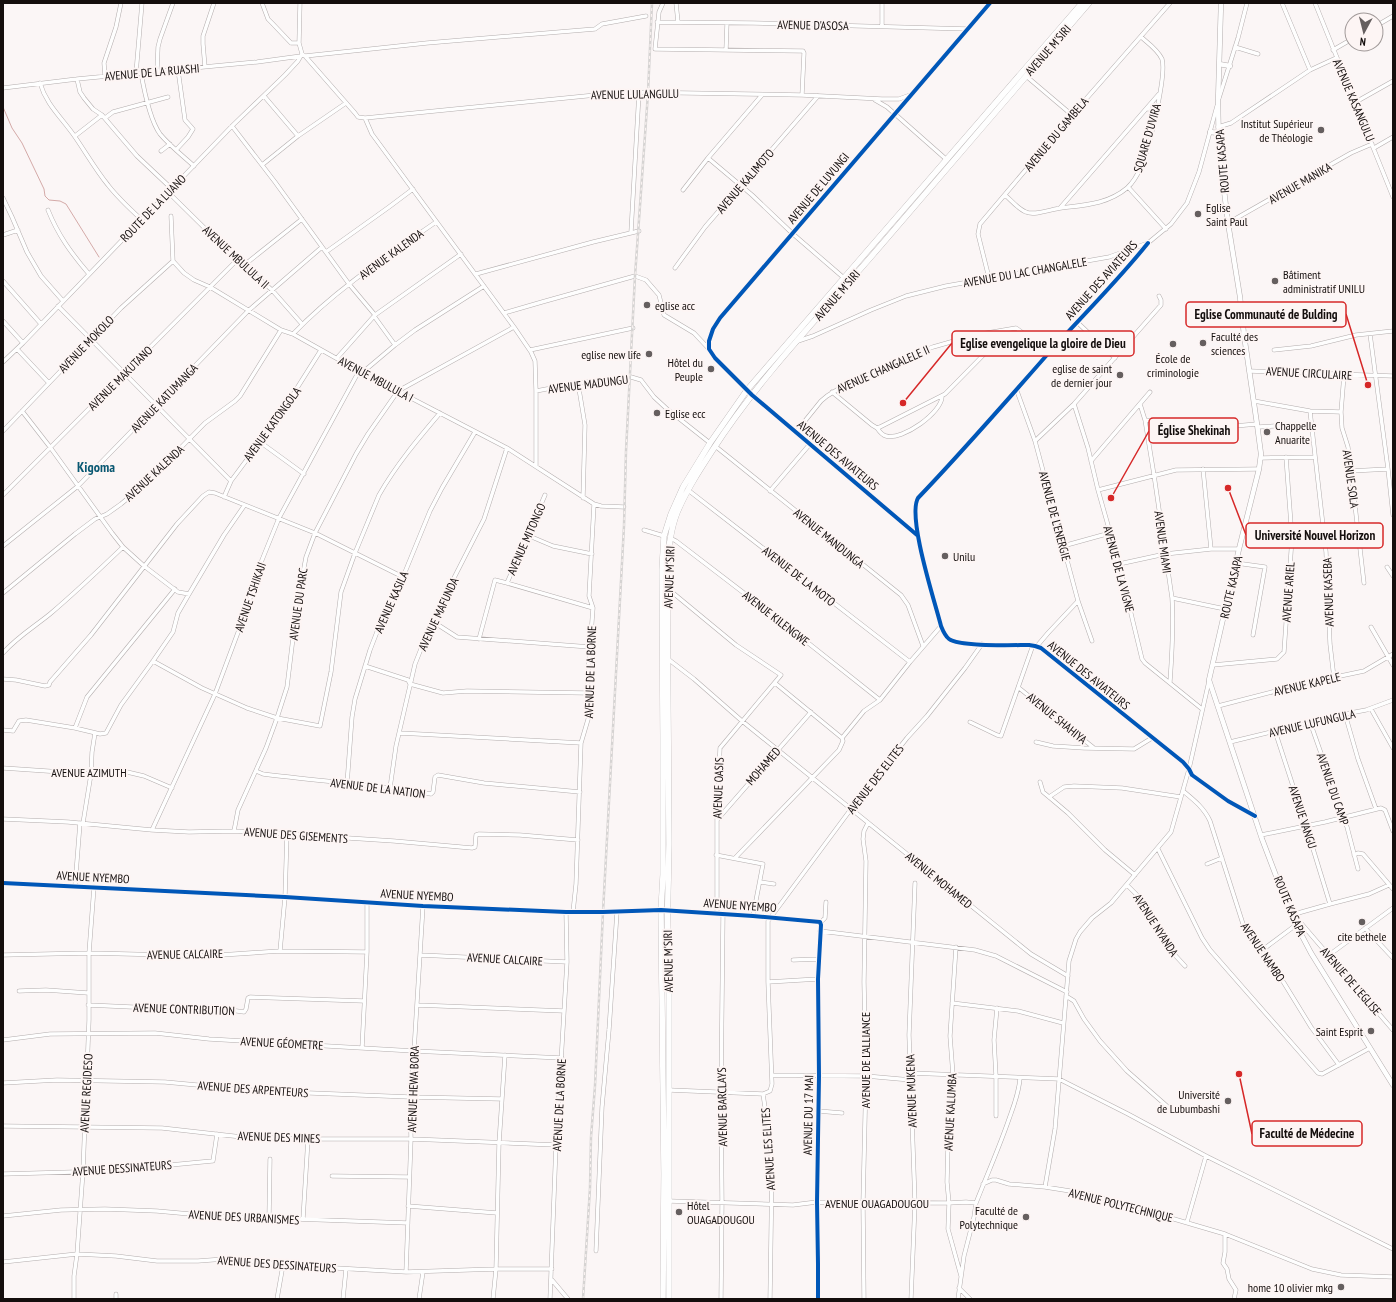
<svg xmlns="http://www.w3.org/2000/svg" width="1396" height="1302" font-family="'PT Sans Narrow',sans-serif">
<rect width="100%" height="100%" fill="#fbf6f6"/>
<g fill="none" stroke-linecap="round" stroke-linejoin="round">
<path stroke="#d4aaa8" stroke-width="1" d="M3,107L12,128L22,143L44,189L45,196L49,200L60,201L66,204L99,257"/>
<g stroke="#b3adad" stroke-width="4.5">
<path id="minor" d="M262,3L268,19L272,23L291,43H299
M300,3L299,43L302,54
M663,3L659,12L655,49L803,51L804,53L802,95
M676,3L678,22
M1315,3L1393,197
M657,22L753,23L968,29
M882,26V3
M1376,26L1393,16
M1235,47L1258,54
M726,50L727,23
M1333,50L1352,39
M302,54L305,56L355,113L358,117L365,118L626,92L802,95L882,99H899L910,95
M305,56L427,43L595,29L602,24L646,16
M205,67L203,44V36L214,3
M1310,70L1336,58
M157,71L158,47L160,39L173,3
M136,73L142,3
M141,73C144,90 150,120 160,134C170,146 183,156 194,166
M105,76L104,63L116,27L121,3
M1026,76L1072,115
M77,79L80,92L84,98L93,109L102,115L137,156L172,189
M40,83C46,104 61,117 73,134C85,151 95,169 108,185C118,198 130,209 142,220
M3,88L77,79L257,62L301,56
M264,96L298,136
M1219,98L1238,38L1247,3
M875,100L887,107L947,160
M1354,103L1393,81
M1146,109H1151L1155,114
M105,118L113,112L168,97
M365,118L372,134L514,327L531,352L535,361L536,391V466
M232,126L275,182L349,284L375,315
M1218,127L1231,123L1310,70L1282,3
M75,136L102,115
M1374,148L1393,137
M176,150L188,137L193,129L185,120L178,70
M161,151L170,144
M708,158L752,195L793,234L844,278
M262,165L298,136L346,103
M1128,187L1166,229
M683,190L708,158L762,95
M168,192L237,260L272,290L302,324
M1005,195C1011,200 1018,209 1026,212C1034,216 1052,209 1061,208C1085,205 1108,204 1127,188C1134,182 1138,174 1142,165C1149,147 1167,75 1162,59C1158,50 1148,43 1141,37
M3,198L12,217L27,252L41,276L63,301
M1060,208L1159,94
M48,210C58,235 71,253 89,274
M171,216L173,261L184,273L194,280L210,287L281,330L293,334L359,371L507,448L594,504L601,506L624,507
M1228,223L1351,153L1372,144
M631,232L639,93
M3,235L18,230
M1148,243C1116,283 1080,318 1046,356C1004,404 962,452 918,498C907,517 935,602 941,626C943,631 945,636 949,639C960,647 1013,645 1029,645L1035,646L1041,648L1183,762L1189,769L1192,775L1228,801L1255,816
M326,252L389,207L413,189
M243,266L302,219
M675,268L705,227L818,96
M476,274L593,242L639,231
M989,278L978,234L980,224L1072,115L1170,3
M3,281L41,324
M58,306L231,481
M504,313L542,302L635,276L646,280L659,295L664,315L694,333L709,349
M374,316L395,345
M3,321L23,343
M1078,323L1115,358
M293,334C335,290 387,256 436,222
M1370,334L1388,469L1393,515
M798,341L813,336L871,310L906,296L946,286L1109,257L1148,243L1171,224L1187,203L1199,172L1217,106
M17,349L49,383
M530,350L633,328
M1274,350L1311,346L1356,335L1393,331
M337,358L375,315L461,254
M3,362L23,343L232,126L285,75L298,61L302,54
M1249,371L1393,376
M363,372L395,345L415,330L484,286
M1344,375L1341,412L1342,428L1348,447L1351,471L1364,583
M578,383L585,425L583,498
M536,391L578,383L631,377L641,380L654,397L667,409L710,443
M1017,391L1035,441L1078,601L1092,641
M832,392L872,425L877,428L880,427L945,394L1008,330
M1254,401L1310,411L1341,412
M1074,404L1088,448L1098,490L1119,564L1142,659L1145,663L1202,709
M1140,404L1145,420L1154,475L1172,598C1174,626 1172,654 1170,682
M22,411L50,447L112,533L123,547L144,566L178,592L189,594
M1310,411L1326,552L1330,644L1334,678
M1145,420L1170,424L1190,430L1257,424
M1258,427L1292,425
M877,428C879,431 882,435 886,436C902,441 943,412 942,396
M3,431L121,308L173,261
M796,432L821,401L827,396L840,388L908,356L933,347L975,335L1016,328L1023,333L1046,356
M1035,441L1074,404L1161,305V300L1159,296
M260,442L304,474
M715,446L901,595L908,605L923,646
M1261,458L1315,457
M1091,461L1150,392
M1203,469L1211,549
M1351,471L1388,469
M688,490L910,662
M1098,490L1176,470L1259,469
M770,491L810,444
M3,495L237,260
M224,497L231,481L280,415L321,350
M644,530L664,536
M527,535L553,546L592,554
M917,535L752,395L715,358L709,349V341L713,329L720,318L990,3
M670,538L676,541L783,623L880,700
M3,546L78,486L156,406L248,311L322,247
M1063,546L1110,533
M1236,563L1265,567L1253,635
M1119,564L1165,554L1211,549H1239
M1387,567L1393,576
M507,583L545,495
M667,588L736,645L781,675L720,748L717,821V914
M3,593L75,534L95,519L107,514L121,504L145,484L205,423L235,401L240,396L281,330
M1172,598L1225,609
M432,621L457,637L590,647
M1371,627L1393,665
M479,639L495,580L507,583L593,608
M1037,646L1048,633L1078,601
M3,653C17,637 34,627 50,614C76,592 99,570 123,547
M668,659L694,679L742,721L1031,954L1068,976
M153,661L202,688L247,708L277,718L320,726L331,672L341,592L355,553L379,495C396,465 418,439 440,413
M1213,665L1277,659L1284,652L1292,538L1286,457
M365,666L408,680L410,684L443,693L467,691L587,693
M3,679L16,680L45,686L49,685L50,682L91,635L177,524L203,496L209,492L215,493L315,533L403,577
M775,683L842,738
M1019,688L1094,748
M1218,706L1307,683L1364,671L1393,654
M1371,709L1393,748
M1345,714L1358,759L1376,809
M970,722L997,735L1001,736L1033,645
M1310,722L1347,827L1358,869
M75,728L87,697L175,589
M3,730L13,731L19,721L26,720L75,728L100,734L106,733L121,705L153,661L173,632L178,613L189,594L224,535L244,506
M1275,731L1306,826L1330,904
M400,733L581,743
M1036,742L1053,746L1084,748L1134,749L1152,738
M1230,742L1345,714L1366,710L1393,700
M3,768L91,774L127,772L144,776L172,788
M256,771L263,774C319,781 375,785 431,794L433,792L435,777L438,775L484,783L580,792
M1040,782L1043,792L1049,797L1068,813L1105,850L1135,875
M347,784L352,717L355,699L370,650L380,624L403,577L430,511L442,488L475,432
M390,788L396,746L415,664L432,621L484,519L507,448
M1183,791C1194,800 1204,808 1210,821L1243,924L1284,983L1311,1027L1339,1065
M1049,797L1064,787L1074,786L1122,788L1181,797
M3,819L68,822L152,830L189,832L234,831L287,834L394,841L472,848L475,847L476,835L479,834L520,835L578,840
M717,820L811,712
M83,823L91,774L92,752L95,733
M152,830L215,694L246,611L262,560L279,518L359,371
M234,831L238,810L266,748L277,718L287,687L297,605L306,557L315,533L356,454L368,434L398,391L514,327
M1261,835L1325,822L1381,808L1385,810L1393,831
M1158,849L1202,938L1210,950L1318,1073L1322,1074L1370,1048
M716,855L763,864L753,916
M1354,855L1358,853L1363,854L1393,889
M735,858L839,750L843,741L842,738L864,711L880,700L910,662L941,626
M1207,864L1222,858
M761,882L774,884
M3,883L285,897L423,906L566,912H603L661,910L753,916L820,922L821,925L818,979L819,1076L817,1202L818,1264V1299
M1127,885L1140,898L1173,953L1185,966
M75,886L80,823
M573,912L576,884L581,743L589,716L587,687L593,608L589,596L594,504
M1291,915L1330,904L1369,894L1389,885
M1292,916L1300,922L1393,1030
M820,923L825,918L826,902
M1365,928L1393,958
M820,931L975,950L996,956L1067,992
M956,947L950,1036L953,1075L948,1144L947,1182L949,1203L948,1229L961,1276
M280,951L285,897L287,834
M1261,951L1296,925
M3,955L89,953L206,956L280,951L367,952
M420,955L567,962
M1329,955L1393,908
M793,960L819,959
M768,982L818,979
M19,991L46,990L88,993
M1066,996L1074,1001L1084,1019L1100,1041L1127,1071L1168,1107
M952,1003L1018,1011L1063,1023
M88,1005L197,1010H230L244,1012L246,1009L248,998L250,997L364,1001
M417,1005L564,1011
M3,1040L50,1034L155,1033L209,1039L414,1051L562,1058
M362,1048L367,952V903
M910,1073L1059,1079L1128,1114L1206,1156L1393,1249
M772,1075L866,1076L911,1080
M3,1083L57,1080L165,1082L261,1091L410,1097L502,1099
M669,1090L763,1094L770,1141L772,1169L770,1299
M763,1094L770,1091L772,1084L768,982V921L851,809L907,738L927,716L965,668L982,644
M818,1111L842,1113
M996,1116V1076L994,1040L997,1008
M3,1126L162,1128L242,1137L308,1139H411L556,1145
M3,1174L108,1171L212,1161H213L217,1134
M332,1176L409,1177
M983,1184L992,1180H996L1009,1184L1045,1187L1089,1194L1225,1234L1312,1269L1341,1275L1393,1277
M1045,1187L1055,1129L1069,961L1076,939L1080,932L1092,918L1111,903L1171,832L1189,769L1209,681
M669,1201L793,1205L817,1202L949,1203L966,1202L976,1203C987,1175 999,1148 1009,1119C1014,1105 1019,1093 1020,1078
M408,1206L497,1213
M3,1216L61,1210L105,1209L157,1211L212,1216L408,1223
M269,1218L270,1159
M303,1219L308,1139
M1187,1222L1206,1156
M1225,1234V1252L1223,1263L1227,1269L1229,1279L1236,1290L1234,1299
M596,1251L602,1107L609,1030L617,912
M3,1262L77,1254L116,1256L157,1261H198L224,1259L283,1265L406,1272L496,1269H552
M406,1272L411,1139L410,1097L414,1051L423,906
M552,1280L568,1299
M959,1288L970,1299
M116,1294V1299
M74,1299V1276L77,1254L83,1171L89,1020V953L94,887
M277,1299L283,1265
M343,1299L346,1269
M419,1299L423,1272
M493,1299L496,1269L499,1143L505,1055
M550,1299L556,1145L567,962L566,912
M721,1299L722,1203L721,1091L723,914
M864,1299L863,1203L866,1076L864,982L866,861L863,839L864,831L868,823
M911,1299L915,1203L909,1035L915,883
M958,1299L964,1256L974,1217L976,1203"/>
</g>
<g stroke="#b3adad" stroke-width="5.5">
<path id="major" d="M1221,3L1218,102L1219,149L1228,223L1240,297L1244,335L1257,424L1261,454L1259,469L1239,549L1209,680L1262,839L1291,915L1311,953L1393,1085
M1219,64L1230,66
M1210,132L1218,133"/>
</g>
<g stroke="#b3adad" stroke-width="6">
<path id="highway" d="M663,1299L664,1174L661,910L663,875V736L662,570L664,536L671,514L683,487L710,443L747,390L1082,3
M669,1299V971L667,939L669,844L667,570C668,551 670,531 677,513C686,491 699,471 712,451C759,378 820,316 876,251C947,168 1018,85 1089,3"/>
</g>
<use href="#minor" stroke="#fefefe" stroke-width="3.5"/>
<use href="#major" stroke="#fefefe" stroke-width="4.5"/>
<use href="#highway" stroke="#fefefe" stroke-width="5.5"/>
<g stroke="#d5d3d2" stroke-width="2.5">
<path id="rail" d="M583,1299L590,1188L591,1137L595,1086L603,912L624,526L626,451L635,276L648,93L652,3"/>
</g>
<use href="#rail" stroke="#fdf5f4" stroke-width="1" stroke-dasharray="3" stroke-linecap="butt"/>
<g stroke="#fdf5f4" stroke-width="6">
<path id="cycleway" d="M1148,243C1116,283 1080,318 1046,356C1004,404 962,452 918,498C907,517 935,602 941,626C943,631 945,636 949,639C960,647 1013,645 1029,645L1035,646L1041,648L1183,762L1189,769L1192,775L1228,801L1255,816
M917,535L752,395L715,358L709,349V341L713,329L720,318L990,3
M3,883L285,897L423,906L566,912H603L661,910L753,916L820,922L821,925L818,979L819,1076L817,1202L818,1264V1299"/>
</g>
<use href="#cycleway" stroke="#0057b8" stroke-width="4"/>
</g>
<g fill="#655f5f" stroke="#fdf5f4" stroke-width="1.5">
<circle cx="1321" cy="130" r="4"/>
<circle cx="1198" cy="214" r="4"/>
<circle cx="1275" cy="281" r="4"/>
<circle cx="647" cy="305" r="4"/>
<circle cx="1203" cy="343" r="4"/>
<circle cx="1173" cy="344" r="4"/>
<circle cx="649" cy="354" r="4"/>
<circle cx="711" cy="369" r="4"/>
<circle cx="1120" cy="375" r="4"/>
<circle cx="657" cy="413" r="4"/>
<circle cx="1267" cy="432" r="4"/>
<circle cx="945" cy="556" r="4"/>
<circle cx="1362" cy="922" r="4"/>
<circle cx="1371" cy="1031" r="4"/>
<circle cx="1228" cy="1101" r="4"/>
<circle cx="679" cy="1212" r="4"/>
<circle cx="1026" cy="1217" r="4"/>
<circle cx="1341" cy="1287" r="4"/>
</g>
<g text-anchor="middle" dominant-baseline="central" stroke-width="4" stroke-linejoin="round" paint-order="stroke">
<g font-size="12" fill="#140e0d" stroke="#fdf5f4">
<text transform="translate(813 25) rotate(1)">AVENUE D'ASOSA</text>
<text transform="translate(1048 50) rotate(-49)">AVENUE M'SIRI</text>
<text transform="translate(152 72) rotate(-5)">AVENUE DE LA RUASHI</text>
<text transform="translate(635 94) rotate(-1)">AVENUE LULANGULU</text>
<text transform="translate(1354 100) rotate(67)">AVENUE KASANGULU</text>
<text transform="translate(1056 134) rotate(-50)">AVENUE DU GAMBELA</text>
<text transform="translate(1147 138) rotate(-74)">SQUARE D'UVIRA</text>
<text transform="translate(1222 161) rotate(-95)">ROUTE KASAPA</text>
<text transform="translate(745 181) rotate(-49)">AVENUE KALIMOTO</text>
<text transform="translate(1300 183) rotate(-30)">AVENUE MANIKA</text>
<text transform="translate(818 188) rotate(-50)">AVENUE DE LUVUNGI</text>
<text transform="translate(153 208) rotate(-46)">ROUTE DE LA LUANO</text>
<text transform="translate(391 254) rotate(-36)">AVENUE KALENDA</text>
<text transform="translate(236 257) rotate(43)">AVENUE MBULULA II</text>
<text transform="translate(1025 272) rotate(-10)">AVENUE DU LAC CHANGALELE</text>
<text transform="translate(1101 280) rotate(-48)">AVENUE DES AVIATEURS</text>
<text transform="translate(837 295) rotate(-49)">AVENUE M'SIRI</text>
<text transform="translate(86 344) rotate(-46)">AVENUE MOKOLO</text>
<text transform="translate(883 369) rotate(-24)">AVENUE CHANGALELE II</text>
<text transform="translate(1309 373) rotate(3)">AVENUE CIRCULAIRE</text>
<text transform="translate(120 378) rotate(-45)">AVENUE MAKUTANO</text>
<text transform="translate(376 379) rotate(28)">AVENUE MBULULA I</text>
<text transform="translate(588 384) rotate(-7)">AVENUE MADUNGU</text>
<text transform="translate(164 398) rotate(-46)">AVENUE KATUMANGA</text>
<text transform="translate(272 424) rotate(-54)">AVENUE KATONGOLA</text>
<text transform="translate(838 455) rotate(40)">AVENUE DES AVIATEURS</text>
<text transform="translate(154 473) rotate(-43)">AVENUE KALENDA</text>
<text transform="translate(1351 479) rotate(82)">AVENUE SOLA</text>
<text transform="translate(1055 516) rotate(75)">AVENUE DE L'ENERGIE</text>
<text transform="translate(829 538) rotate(39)">AVENUE MANDUNGA</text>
<text transform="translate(526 539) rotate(-66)">AVENUE MITONGO</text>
<text transform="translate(1163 542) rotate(82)">AVENUE MIAMI</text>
<text transform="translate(1119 569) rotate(75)">AVENUE DE LA VIGNE</text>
<text transform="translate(799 576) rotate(38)">AVENUE DE LA MOTO</text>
<text transform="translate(669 577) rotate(-88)">AVENUE M'SIRI</text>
<text transform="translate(1231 587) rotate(-77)">ROUTE KASAPA</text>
<text transform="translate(1288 592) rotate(-86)">AVENUE ARIEL</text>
<text transform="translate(1328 592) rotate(-92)">AVENUE KASEBA</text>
<text transform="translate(250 597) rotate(-71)">AVENUE TSHIKAJI</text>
<text transform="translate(391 602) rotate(-66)">AVENUE KASILA</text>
<text transform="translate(298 604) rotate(-82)">AVENUE DU PARC</text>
<text transform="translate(438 614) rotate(-65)">AVENUE MAFUNDA</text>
<text transform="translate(776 618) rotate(38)">AVENUE KILENGWE</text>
<text transform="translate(590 672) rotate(-88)">AVENUE DE LA BORNE</text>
<text transform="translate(1089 675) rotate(39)">AVENUE DES AVIATEURS</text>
<text transform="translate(1307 684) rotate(-13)">AVENUE KAPELE</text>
<text transform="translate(1057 718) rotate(39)">AVENUE SHAHIYA</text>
<text transform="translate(1312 723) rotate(-13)">AVENUE LUFUNGULA</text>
<text transform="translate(763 766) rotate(-49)">MOHAMED</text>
<text x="89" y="772">AVENUE AZIMUTH</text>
<text transform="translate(875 779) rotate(-52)">AVENUE DES ELITES</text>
<text transform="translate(378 788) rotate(7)">AVENUE DE LA NATION</text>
<text transform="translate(718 788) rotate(-88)">AVENUE OASIS</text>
<text transform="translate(1333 789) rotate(71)">AVENUE DU CAMP</text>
<text transform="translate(1303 817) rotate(72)">AVENUE VANGU</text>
<text transform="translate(296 835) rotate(4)">AVENUE DES GISEMENTS</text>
<text transform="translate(93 877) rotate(3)">AVENUE NYEMBO</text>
<text transform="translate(939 880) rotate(39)">AVENUE MOHAMED</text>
<text transform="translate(417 895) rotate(3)">AVENUE NYEMBO</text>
<text transform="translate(740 905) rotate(4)">AVENUE NYEMBO</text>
<text transform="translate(1290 906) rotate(67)">ROUTE KASAPA</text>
<text transform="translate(1156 925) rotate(57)">AVENUE NYANDA</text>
<text transform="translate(1263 952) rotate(56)">AVENUE NAMBO</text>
<text transform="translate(185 954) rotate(-1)">AVENUE CALCAIRE</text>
<text transform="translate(505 959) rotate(3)">AVENUE CALCAIRE</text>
<text transform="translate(668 961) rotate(-91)">AVENUE M'SIRI</text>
<text transform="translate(1351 981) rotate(49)">AVENUE DE L'EGLISE</text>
<text transform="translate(184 1009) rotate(2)">AVENUE CONTRIBUTION</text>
<text transform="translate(282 1043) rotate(3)">AVENUE GÉOMETRE</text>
<text transform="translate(865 1060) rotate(-90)">AVENUE DE L'ALLIANCE</text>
<text transform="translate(253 1089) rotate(4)">AVENUE DES ARPENTEURS</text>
<text transform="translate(413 1089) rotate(-88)">AVENUE HEWA BORA</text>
<text transform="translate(911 1091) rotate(-92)">AVENUE MUKENA</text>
<text transform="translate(86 1093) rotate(-87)">AVENUE REGIDESO</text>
<text transform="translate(559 1105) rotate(-87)">AVENUE DE LA BORNE</text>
<text transform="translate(722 1107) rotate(-91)">AVENUE BARCLAYS</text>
<text transform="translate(950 1112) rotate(-87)">AVENUE KALUMBA</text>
<text transform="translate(808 1115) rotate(-89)">AVENUE DU 17 MAI</text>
<text transform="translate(279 1137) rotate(2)">AVENUE DES MINES</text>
<text transform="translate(768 1149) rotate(-94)">AVENUE LES ELITES</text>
<text transform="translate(122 1168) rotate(-4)">AVENUE DESSINATEURS</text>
<text x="877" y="1203">AVENUE OUAGADOUGOU</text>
<text transform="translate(1121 1205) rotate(14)">AVENUE POLYTECHNIQUE</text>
<text transform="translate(244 1217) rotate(3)">AVENUE DES URBANISMES</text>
<text transform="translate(277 1264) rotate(4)">AVENUE DES DESSINATEURS</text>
</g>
<g font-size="12" fill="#140e0d" stroke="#fdf5f4" text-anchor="end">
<text x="1313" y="123">Institut Supérieur<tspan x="1313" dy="14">de Théologie</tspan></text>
<text x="1206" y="207" text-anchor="start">Eglise<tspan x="1206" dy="14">Saint Paul</tspan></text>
<text x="1283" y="274" text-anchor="start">Bâtiment<tspan x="1283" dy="14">administratif UNILU</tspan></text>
<text x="655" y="305" text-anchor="start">eglise acc</text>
<text x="1211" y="336" text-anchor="start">Faculté des<tspan x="1211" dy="14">sciences</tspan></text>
<text x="641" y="354">eglise new life</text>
<text x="1173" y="358" text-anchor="middle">École de<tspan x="1173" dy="14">criminologie</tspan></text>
<text x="703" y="362">Hôtel du<tspan x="703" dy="14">Peuple</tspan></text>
<text x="1112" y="368">eglise de saint<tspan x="1112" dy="14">de dernier jour</tspan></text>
<text x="665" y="413" text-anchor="start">Eglise ecc</text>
<text x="1275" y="425" text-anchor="start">Chappelle<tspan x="1275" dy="14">Anuarite</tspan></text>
<text x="953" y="556" text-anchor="start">Unilu</text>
<text x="1362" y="936" text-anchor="middle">cite bethele</text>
<text x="1363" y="1031">Saint Esprit</text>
<text x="1220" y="1094">Université<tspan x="1220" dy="14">de Lubumbashi</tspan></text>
<text x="687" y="1205" text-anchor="start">Hôtel<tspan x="687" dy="14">OUAGADOUGOU</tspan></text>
<text x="1018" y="1210">Faculté de<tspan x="1018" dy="14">Polytechnique</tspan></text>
<text x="1333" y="1287">home 10 olivier mkg</text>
</g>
<g font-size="14" font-weight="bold" fill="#095872" stroke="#fdf5f4">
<text x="96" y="467">Kigoma</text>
</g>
</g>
<path fill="none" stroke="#d62828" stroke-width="1.5" d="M1368 385L1346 314M903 403L952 343M1111 498L1149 431M1228 488L1246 535M1239 1074L1252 1134"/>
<g fill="#d62828" stroke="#fdf5f4" stroke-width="1.5">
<circle cx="1368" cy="385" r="4"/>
<circle cx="903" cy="403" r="4"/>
<circle cx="1111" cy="498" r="4"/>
<circle cx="1228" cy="488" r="4"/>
<circle cx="1239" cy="1074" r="4"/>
</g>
<g fill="#fdf5f4" stroke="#d62828" stroke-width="1.5">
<rect x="1186" y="302" width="160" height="25" rx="4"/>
<rect x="952" y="331" width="182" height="25" rx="4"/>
<rect x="1149" y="418" width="89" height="25" rx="4"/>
<rect x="1246" y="523" width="137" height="25" rx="4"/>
<rect x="1252" y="1121" width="110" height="25" rx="4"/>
</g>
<g font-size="13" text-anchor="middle" font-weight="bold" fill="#140e0d">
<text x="1266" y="319">Eglise Communauté de Bulding</text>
<text x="1043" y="348">Eglise evengelique la gloire de Dieu</text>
<text x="1194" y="435">Église Shekinah</text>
<text x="1315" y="540">Université Nouvel Horizon</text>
<text x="1307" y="1138">Faculté de Médecine</text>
</g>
<rect width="1396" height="1302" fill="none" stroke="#140e0d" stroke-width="8"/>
<g transform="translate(1364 32) rotate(187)"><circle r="19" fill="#fdf5f4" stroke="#a09998"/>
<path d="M0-3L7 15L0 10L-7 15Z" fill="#655f5f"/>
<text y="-6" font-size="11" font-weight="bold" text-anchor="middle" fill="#140e0d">N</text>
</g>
</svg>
